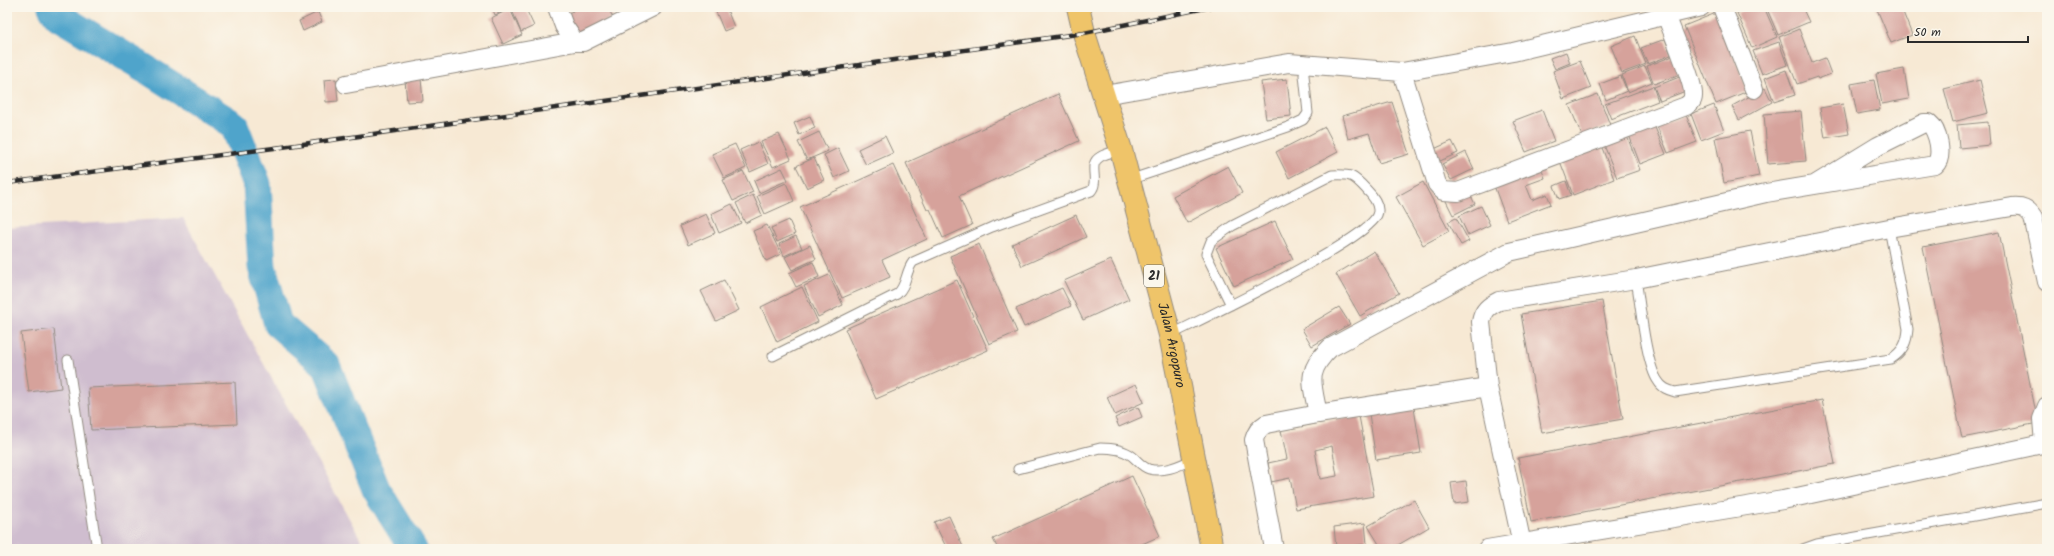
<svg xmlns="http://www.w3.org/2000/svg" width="2054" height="556" font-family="Kalam,sans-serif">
<rect width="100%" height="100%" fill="#fbf7ec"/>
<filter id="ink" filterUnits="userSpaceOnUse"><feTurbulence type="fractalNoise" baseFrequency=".025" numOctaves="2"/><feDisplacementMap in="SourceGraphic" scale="8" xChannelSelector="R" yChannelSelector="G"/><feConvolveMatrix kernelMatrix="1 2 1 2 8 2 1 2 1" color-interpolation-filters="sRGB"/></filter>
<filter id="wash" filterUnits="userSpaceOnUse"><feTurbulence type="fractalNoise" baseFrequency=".012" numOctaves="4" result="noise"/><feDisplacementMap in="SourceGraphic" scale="16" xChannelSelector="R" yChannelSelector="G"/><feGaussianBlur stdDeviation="0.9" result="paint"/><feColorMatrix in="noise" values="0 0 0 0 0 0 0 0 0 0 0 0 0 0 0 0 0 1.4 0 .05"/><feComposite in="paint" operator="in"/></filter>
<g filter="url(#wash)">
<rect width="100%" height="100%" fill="#f7e9d4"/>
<path fill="#cfbdcf" d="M183,218L366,549H7V228Z"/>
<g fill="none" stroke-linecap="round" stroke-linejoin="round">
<path stroke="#4fa4cb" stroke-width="29" d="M52,7L58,16L138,64L234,125L257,184L262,267L278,324L326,365L376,489L413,549"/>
</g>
<g id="blocks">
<path fill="#d6a29b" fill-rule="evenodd" d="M492,7H512L495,15Z
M519,7H525L534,26L521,32L512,10Z
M572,7H608L613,18L575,35L565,14L573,11Z
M714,7H726L734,27L724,31Z
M1751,7H1764L1777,37L1752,48L1737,13Z
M1771,7H1802L1809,22L1778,35L1767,9Z
M1876,7H1901L1912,35L1891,43Z
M510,9L522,35L503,44L491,18Z
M318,12L322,22L303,31L299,21Z
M1716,13L1748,91L1716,104L1684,26Z
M1799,29L1812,63L1825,58L1831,74L1818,79L1817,77L1797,84L1779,37Z
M1635,36L1646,64L1622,73L1611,46Z
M1665,39L1671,55L1648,64L1641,48Z
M1779,42L1787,65L1762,74L1753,51Z
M1566,52L1570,63L1555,69L1550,58Z
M1673,56L1680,74L1654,84L1647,66Z
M1580,61L1591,88L1563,99L1553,71Z
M1645,66L1652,82L1628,92L1622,75Z
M1904,69L1909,99L1882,104L1876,74Z
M1786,70L1795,95L1774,102L1765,78Z
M1621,76L1627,91L1606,100L1600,84Z
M1682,76L1688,90L1660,101L1654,87Z
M336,79L338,101L326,102L324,80Z
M421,79L423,101L407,102L405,80Z
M1287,79L1291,116L1266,119L1261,82Z
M1874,80L1880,110L1857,114L1851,84Z
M1980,80L1988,113L1953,122L1944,89Z
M1653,86L1658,101L1611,119L1605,104Z
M1765,88L1772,102L1739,120L1732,106Z
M1058,94L1079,141L959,196L972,225L943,238L930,209L927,210L906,163Z
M1598,94L1610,125L1582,136L1569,105Z
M1392,102L1409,154L1379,163L1369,133L1348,139L1342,116Z
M1843,104L1849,134L1825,138L1820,108Z
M1714,105L1724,131L1701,140L1691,114Z
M1542,110L1554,141L1526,152L1513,121Z
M1801,111L1806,161L1768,164L1764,114Z
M1686,115L1697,142L1668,153L1657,126Z
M810,116L815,128L799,135L794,123Z
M1988,122L1990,145L1959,148L1957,125Z
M1654,125L1666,154L1640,164L1629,135Z
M1325,127L1338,152L1289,178L1276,152Z
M1750,131L1759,176L1724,183L1715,138Z
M819,132L828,151L807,160L798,142Z
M779,134L791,159L773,167L761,142Z
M885,136L893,153L866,165L858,149Z
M1627,136L1640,170L1617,178L1604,145Z
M1599,140L1614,179L1573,195L1558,156Z
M1452,141L1458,153L1440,161L1434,149Z
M758,142L768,164L750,172L740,150Z
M735,144L746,168L724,178L712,154Z
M838,148L849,171L834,178L824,155Z
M1466,152L1474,169L1451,180L1442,164Z
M814,158L824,180L807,188L796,166Z
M893,165L927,239L882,260L890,277L842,298L800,207Z
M1228,166L1242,193L1187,223L1173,196Z
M1540,166L1545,178L1526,185L1532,200L1547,194L1551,204L1507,221L1493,183Z
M782,168L788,180L759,193L754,181Z
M743,171L753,192L733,201L723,180Z
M1566,181L1571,195L1559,199L1554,186Z
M1423,182L1449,231L1423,245L1396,197Z
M786,183L794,201L765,214L757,196Z
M1468,190L1475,204L1453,215L1446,201Z
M753,195L762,215L745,223L736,203Z
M732,204L741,223L719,233L711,214Z
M1481,206L1490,225L1468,235L1459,216Z
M706,214L715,233L688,245L680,226Z
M1076,215L1086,237L1022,266L1012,244Z
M1456,218L1469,241L1461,245L1448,222Z
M789,220L795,234L777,242L771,228Z
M1275,221L1293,259L1234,286L1216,248Z
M767,225L781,254L766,261L753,231Z
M1999,232L2038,423L1962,438L1923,247Z
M796,236L802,248L784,256L779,244Z
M979,244L1017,332L989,344L950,256Z
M810,245L816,259L792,270L785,257Z
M1374,251L1399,293L1360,316L1336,274Z
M1111,260L1129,299L1083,320L1064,281Z
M813,262L819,277L796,287L789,273Z
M829,275L843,305L818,317L804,286Z
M724,280L739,310L716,321L701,291Z
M957,280L988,350L876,399L845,329Z
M802,287L818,322L777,342L761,307Z
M1062,288L1071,306L1024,327L1016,309Z
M1602,301L1623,419L1542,433L1521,314Z
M1339,307L1350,324L1312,346L1302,329Z
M54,329L61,388L29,392L21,333Z
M235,382L237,424L91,430L88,388Z
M1136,384L1144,402L1115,415L1107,397Z
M1822,400L1835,464L1531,522L1518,458Z
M1138,407L1142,417L1119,427L1115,418Z
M1414,408L1421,453L1376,460L1369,414Z
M1359,416L1374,496L1296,509L1290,478L1271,482L1268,463L1287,459L1281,430ZM1332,446L1337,476L1320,479L1315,450Z
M1132,476L1160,536L1131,549H998L993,539Z
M1466,481L1469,502L1454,504L1451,483Z
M1414,500L1429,527L1391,549H1382L1368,526Z
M949,516L964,549H947L934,522Z
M1365,523L1367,544L1336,548L1334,527Z"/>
</g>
</g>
<g filter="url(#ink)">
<use href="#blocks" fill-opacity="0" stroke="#918a80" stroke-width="1"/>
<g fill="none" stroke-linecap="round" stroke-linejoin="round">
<g stroke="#918a80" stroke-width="11">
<path id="service" d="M1129,180L1288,127L1303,120L1308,113L1304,75
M1636,279C1640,302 1646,365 1658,381C1662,388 1668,390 1675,392L1891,359C1903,351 1907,343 1908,329L1889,228
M1170,335C1204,318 1367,241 1377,215C1381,206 1372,195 1366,189C1353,175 1351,174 1332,175L1232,226L1211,241L1206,254L1231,305
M773,356L897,294C907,286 905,272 913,262L992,227L1091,191C1100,181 1087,164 1100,157C1106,153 1114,152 1121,150
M68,360L97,549
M1018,469L1100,448C1111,448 1123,449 1132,456C1138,461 1142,467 1149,469C1165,473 1180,465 1194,459
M1803,549L1817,544L2047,503"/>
</g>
<g stroke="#918a80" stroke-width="20">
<path id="minor" d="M557,7L564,26L575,42H583L653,7
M1722,7L1754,89
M1402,72L1437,184L1443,191L1458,192L1686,106C1690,103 1693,101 1693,96C1695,85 1671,29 1666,15
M346,84L575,42
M1104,95L1289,63L1402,72L1513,52L1701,7
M1318,414C1312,383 1305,372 1330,348L1509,252L1766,193L1935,165C1944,157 1938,130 1929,123H1924L1878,146L1816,184
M2044,444L2042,419L2047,406
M1274,549L1254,440C1256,432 1259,428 1266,424L1318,414L1488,387
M1487,549L1783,500L2047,443
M1523,549L1488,387L1481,322C1483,310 1489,306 1499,301L1636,279L1889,228L2012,207C2022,206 2027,208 2033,217L2047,282"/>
</g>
<g stroke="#918a80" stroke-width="24">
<g id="trunk">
<path id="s1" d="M1078,7L1084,33L1121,150L1170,335L1212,549"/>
</g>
</g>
<use href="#service" stroke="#fff" stroke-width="9"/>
<use href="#minor" stroke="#fff" stroke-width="18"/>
<use href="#trunk" stroke="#efc469" stroke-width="22"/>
<g stroke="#2b2b2b" stroke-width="4.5">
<path id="rail" d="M7,183L282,147L1084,33L1210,7"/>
</g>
<use href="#rail" stroke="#fbf7ec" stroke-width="3" stroke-dasharray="9" stroke-linecap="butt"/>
</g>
</g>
<g text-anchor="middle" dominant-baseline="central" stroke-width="3" stroke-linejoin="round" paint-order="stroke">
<rect fill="#fbf7ec" stroke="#696865" stroke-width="1" x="1144" y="265" width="20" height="22" rx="3"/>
<g font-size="13" font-weight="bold" fill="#2b2b2b">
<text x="1154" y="276">21</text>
</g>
<g font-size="14" fill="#2b2b2b" stroke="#fbf7ec">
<text stroke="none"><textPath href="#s1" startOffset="351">Jalan Argopuro</textPath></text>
</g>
</g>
<rect width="2054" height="556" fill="none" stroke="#fbf7ec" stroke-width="24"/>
<path d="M1908 36v6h120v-6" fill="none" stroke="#2b2b2b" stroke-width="2"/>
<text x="1914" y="36" font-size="12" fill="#2b2b2b" stroke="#fbf7ec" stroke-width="3" paint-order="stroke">50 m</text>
</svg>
